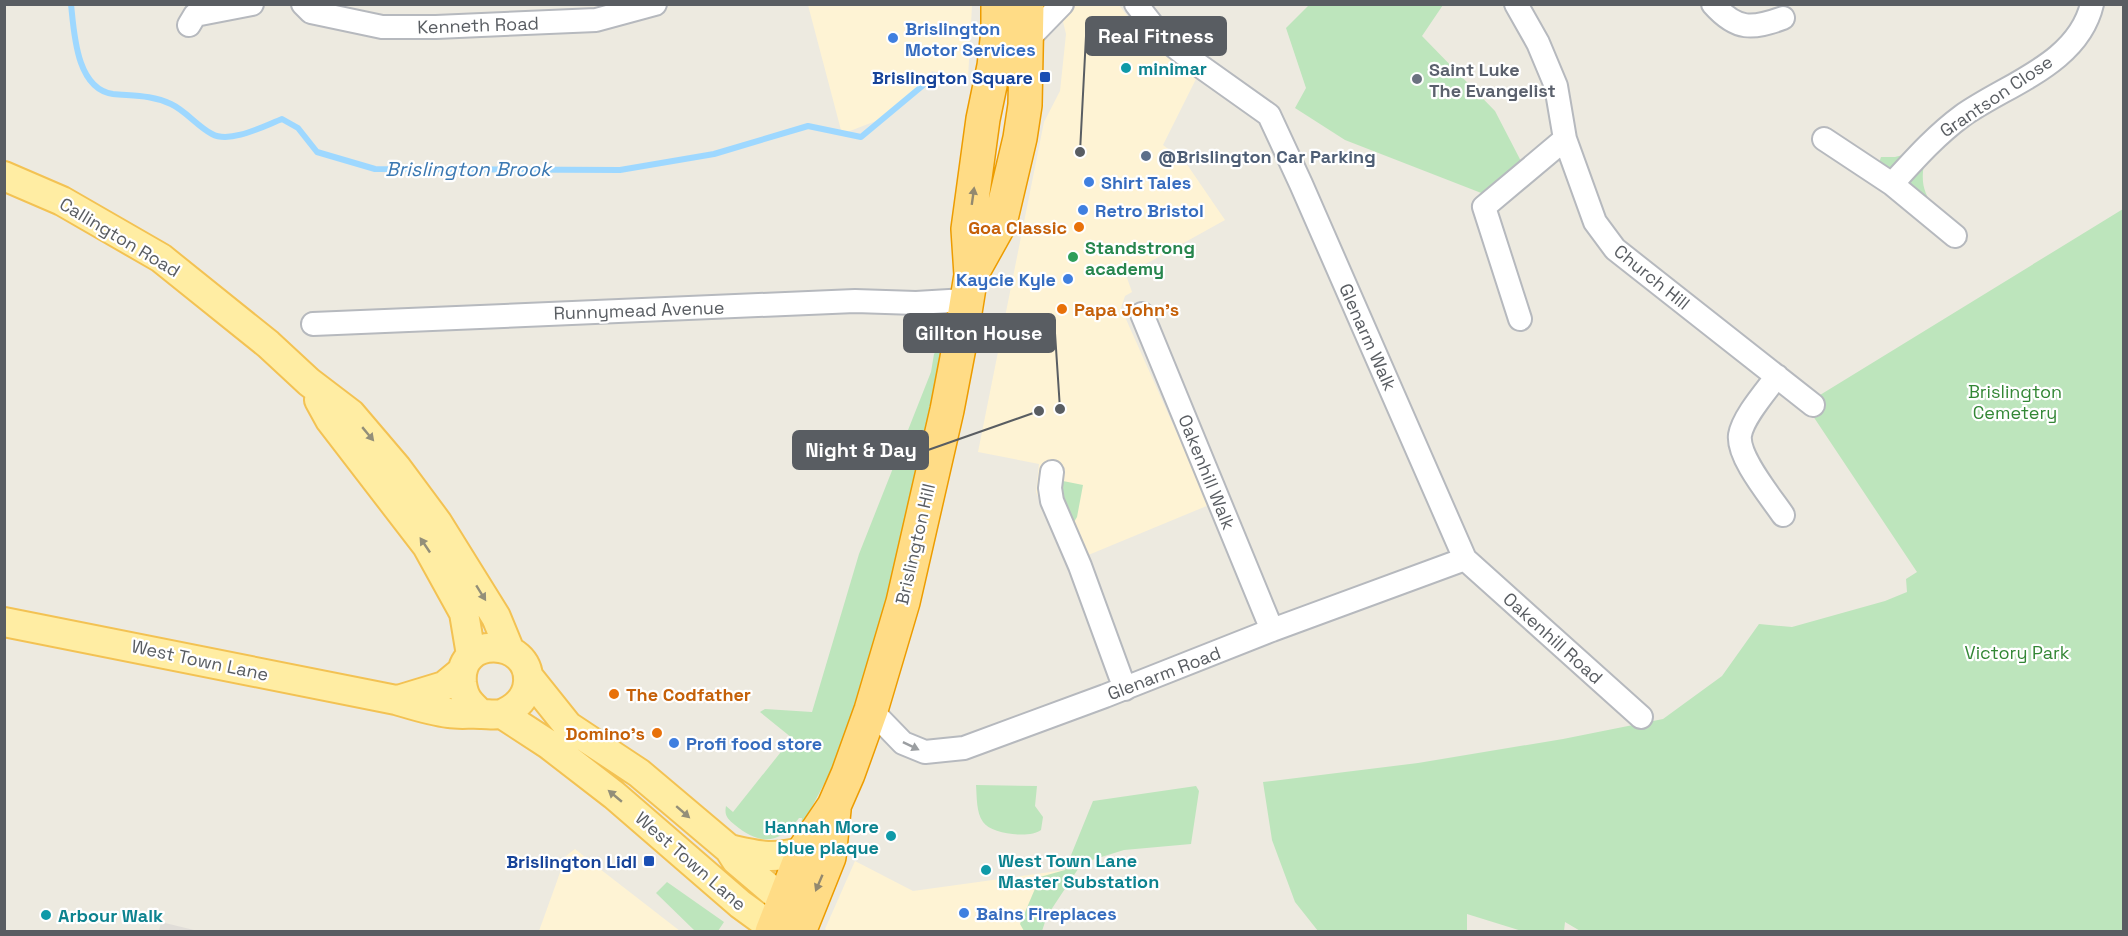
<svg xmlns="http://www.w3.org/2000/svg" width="2128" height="936" font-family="'Space Grotesk',sans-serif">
<rect width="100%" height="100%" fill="#edeae0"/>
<path fill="#fef3d4" d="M808,5H972L968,79L932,71L889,116L842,134Z
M1059,5H1119L1144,38L1197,77L1163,145L1186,163L1225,220L1126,275L1132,292L1125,296L1121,308L1209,505L1069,563L1036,492L1039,464L978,452L1044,122L1060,91L1066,34Z
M575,849L600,869L680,931H539L566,856Z
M855,861L913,891L1065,870L1036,931L829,932L825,929Z"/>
<path fill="#e0ddd8" d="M161,922L198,931H159Z"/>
<path fill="#bde5bc" d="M1309,5H1443L1422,36L1495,111L1524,167L1489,196L1345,140L1295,108L1306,88L1286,28Z
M1903,155L1906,162L1887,171L1879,163L1881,157H1895Z
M1924,164C1921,182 1923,194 1936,208L1911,189V177Z
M2123,209V931L1582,932L1565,922L1564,931L1525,932L1467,914V931H1318L1295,902L1272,840L1263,782L1418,763L1563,739L1663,719L1722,676L1759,624L1792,627L1885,601L1907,592L1906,579L1917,572L1809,410L1820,395Z
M946,338L899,576L834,765L804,822L801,824L802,818H799C780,845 759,845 735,825C728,819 724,816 726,806L733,812L792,738L760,712L765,709L812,712L859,554L931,372L934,354Z
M1058,480L1083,485L1077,517L1074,522H1072L1058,486Z
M976,785L1037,786L1035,806L1043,817L1041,830C1030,839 991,834 983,822C976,812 977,797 976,785Z
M1196,786L1199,791L1191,844L1124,850L1082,863L1047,916L1042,931H1024L1020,924L1040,877L1065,870L1093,801Z
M667,882L724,922L718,931H695L656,893Z"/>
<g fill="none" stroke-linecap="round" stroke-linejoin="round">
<path stroke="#9ed8ff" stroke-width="6" d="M71,4C74,32 76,89 113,94C133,96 152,95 171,104C186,111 197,126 212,134C230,144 264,126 282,119L298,128L317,152L375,169L620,170L714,154L808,126L861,137L933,77"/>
<g stroke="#b6b9be" stroke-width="26">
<path id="minor" d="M303,4L311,12L382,27H436L596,20L655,4
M1136,4L1161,36L1193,61L1269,115L1301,184L1465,559L1641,717
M1516,4L1538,43L1556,86L1565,139L1595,222L1615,249L1813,405
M1713,4C1737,31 1752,29 1783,18
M189,25L195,15L252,4
M1027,40L1062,4
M1824,139L1892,184L1955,236
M1892,184C1914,160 1935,136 1962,116C2007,84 2078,64 2092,4
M1142,314L1272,630
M1520,319L1484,207L1565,139
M313,324L855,301L916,303L966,300
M1777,376C1766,391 1743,417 1740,435C1737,457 1771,497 1783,515
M1052,472L1050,488L1052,501L1080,566L1125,689
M871,710L903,743L925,752L964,748L1105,696L1272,630L1465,559"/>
</g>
<g stroke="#f3c253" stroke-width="32">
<path id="major" d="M4,176L62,201L161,258L268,344L309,382L351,414L397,468L437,522L496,617L510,651
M319,400L330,420L427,546L464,613L471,655
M4,622L396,700C413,705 431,711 449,713C460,715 471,713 481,714C489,714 497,716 504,713C517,707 527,697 528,682C531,638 457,634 462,683C464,698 469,703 480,713
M528,676L568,726L639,773L729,849L736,860L783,900L796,920
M398,700L444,686L461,672
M502,714L548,744L614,795L740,904L773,928L795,927
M729,849C761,856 770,859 803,852"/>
</g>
<g stroke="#ed9c00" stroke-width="36">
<path id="highway" d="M971,275L1000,223L1020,138L1025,105L1027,4
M772,932L803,852L834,806L848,774L871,710L903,602L947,410L961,337L971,275L968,229L983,119L994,66L998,31V4
M799,932L829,857L834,810"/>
</g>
<use href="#minor" stroke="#fff" stroke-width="22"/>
<use href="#major" stroke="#ffeda3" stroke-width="28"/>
<use href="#highway" stroke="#ffdc86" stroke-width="33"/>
</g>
<defs><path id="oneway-solid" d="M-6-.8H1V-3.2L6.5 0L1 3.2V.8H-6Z" transform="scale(1.5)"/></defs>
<g fill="#93896f">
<use href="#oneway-solid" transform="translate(973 196) rotate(-82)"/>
<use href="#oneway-solid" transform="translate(819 883) rotate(113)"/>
</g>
<g fill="#938f79">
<use href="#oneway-solid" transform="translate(368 434) rotate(50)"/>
<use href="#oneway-solid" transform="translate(425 545) rotate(-124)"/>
<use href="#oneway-solid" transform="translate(481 593) rotate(58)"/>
<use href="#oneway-solid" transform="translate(615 796) rotate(-140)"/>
<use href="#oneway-solid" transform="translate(683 812) rotate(41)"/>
</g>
<use fill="#9b9ea1" href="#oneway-solid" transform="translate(911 746) rotate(26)"/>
<g fill="#3f7fe0" stroke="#fff" stroke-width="2">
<circle cx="893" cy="38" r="6"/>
<circle cx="1089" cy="182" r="6"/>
<circle cx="1083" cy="210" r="6"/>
<circle cx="1068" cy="279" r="6"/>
<circle cx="674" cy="743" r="6"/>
<circle cx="964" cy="913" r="6"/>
</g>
<g fill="#0f9aa8" stroke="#fff" stroke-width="2">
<circle cx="1126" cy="68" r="6"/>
<circle cx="891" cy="836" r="6"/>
<circle cx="986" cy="870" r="6"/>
<circle cx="46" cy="915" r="6"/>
</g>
<g fill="#1a4fb4" stroke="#fff" stroke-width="2">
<rect x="1039" y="71" width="12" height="12" rx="3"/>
<rect x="643" y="855" width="12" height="12" rx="3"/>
</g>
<circle fill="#6b7280" stroke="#fff" stroke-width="2" cx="1417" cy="79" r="6"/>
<circle fill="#5c6f8a" stroke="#fff" stroke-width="2" cx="1146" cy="156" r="6"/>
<g fill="#e8710a" stroke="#fff" stroke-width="2">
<circle cx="1079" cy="227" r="6"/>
<circle cx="1062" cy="309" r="6"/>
<circle cx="614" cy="694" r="6"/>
<circle cx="657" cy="733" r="6"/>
</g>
<circle fill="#2e9e5b" stroke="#fff" stroke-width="2" cx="1073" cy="257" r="6"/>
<g text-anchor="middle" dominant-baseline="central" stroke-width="4.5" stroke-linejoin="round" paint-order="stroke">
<g font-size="18" fill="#595d62" stroke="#fff">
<text transform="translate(478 25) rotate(-2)">Kenneth Road</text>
<text transform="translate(1996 96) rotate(-34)">Grantson Close</text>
<text transform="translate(120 237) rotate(31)">Callington Road</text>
<text transform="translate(1652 277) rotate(39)">Church Hill</text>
<text transform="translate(639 310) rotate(-2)">Runnymead Avenue</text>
<text transform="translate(1368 337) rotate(66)">Glenarm Walk</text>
<text transform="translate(1207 472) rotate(68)">Oakenhill Walk</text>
<text transform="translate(915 544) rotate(-77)">Brislington Hill</text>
<text transform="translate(1553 638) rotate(42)">Oakenhill Road</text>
<text transform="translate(200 660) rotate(12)">West Town Lane</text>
<text transform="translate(1164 673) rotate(-21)">Glenarm Road</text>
<text transform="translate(691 861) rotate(41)">West Town Lane</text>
</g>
<g font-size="18" font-weight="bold" fill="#366cbe" stroke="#fff" text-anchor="start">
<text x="905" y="28">Brislington<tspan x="905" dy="21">Motor Services</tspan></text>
<text x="1101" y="182">Shirt Tales</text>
<text x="1095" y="210">Retro Bristol</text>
<text x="1056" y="279" text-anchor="end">Kaycie Kyle</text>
<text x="686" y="743">Profi food store</text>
<text x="976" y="913">Bains Fireplaces</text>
</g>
<g font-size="18" font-weight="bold" fill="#0d838f" stroke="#fff" text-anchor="start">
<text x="1138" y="68">minimar</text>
<text x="879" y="826" text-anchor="end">Hannah More<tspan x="879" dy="21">blue plaque</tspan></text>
<text x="998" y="860">West Town Lane<tspan x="998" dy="21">Master Substation</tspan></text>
<text x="58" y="915">Arbour Walk</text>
</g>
<g font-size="18" font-weight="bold" fill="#5b616d" stroke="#fff" text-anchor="start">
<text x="1429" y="69">Saint Luke<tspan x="1429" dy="21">The Evangelist</tspan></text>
</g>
<g font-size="18" font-weight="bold" fill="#164399" stroke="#fff" text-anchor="end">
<text x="1033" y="77">Brislington Square</text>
<text x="637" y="861">Brislington Lidl</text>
</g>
<g font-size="18" font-weight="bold" fill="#4e5e75" stroke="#fff" text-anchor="start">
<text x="1158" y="156">@Brislington Car Parking</text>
</g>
<g font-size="18" font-weight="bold" fill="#c56008" stroke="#fff" text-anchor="end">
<text x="1067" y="227">Goa Classic</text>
<text x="1074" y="309" text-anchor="start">Papa John's</text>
<text x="626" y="694" text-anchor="start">The Codfather</text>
<text x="645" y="733">Domino's</text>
</g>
<g font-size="18" font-weight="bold" fill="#27864d" stroke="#fff" text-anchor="start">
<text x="1085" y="247">Standstrong<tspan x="1085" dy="21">academy</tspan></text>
</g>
<g font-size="18" fill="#338735" stroke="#fff">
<text x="2015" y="391">Brislington<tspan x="2015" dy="21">Cemetery</tspan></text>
<text x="2017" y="652">Victory Park</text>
</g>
<g font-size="20" font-style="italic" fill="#3a78b2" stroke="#fff">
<text x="468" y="169">Brislington Brook</text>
</g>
</g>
<path fill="none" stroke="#595d62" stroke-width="2" d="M1080 152L1086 36M1060 409L1055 333M1039 411L928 450"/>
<g fill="#595d62" stroke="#fff" stroke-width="2">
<circle cx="1080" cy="152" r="6"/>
<circle cx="1060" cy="409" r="6"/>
<circle cx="1039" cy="411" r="6"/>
</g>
<g fill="#595d62" stroke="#595d62" stroke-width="2">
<rect x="1086" y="17" width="140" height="38" rx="6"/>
<rect x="904" y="314" width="151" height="38" rx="6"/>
<rect x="793" y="431" width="135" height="38" rx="6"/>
</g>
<g font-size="20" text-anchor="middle" font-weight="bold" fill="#fff">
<text x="1156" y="43">Real Fitness</text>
<text x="979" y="340">Gillton House</text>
<text x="861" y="457">Night &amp; Day</text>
</g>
<rect width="2128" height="936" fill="none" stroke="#595d62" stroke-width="12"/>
</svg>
